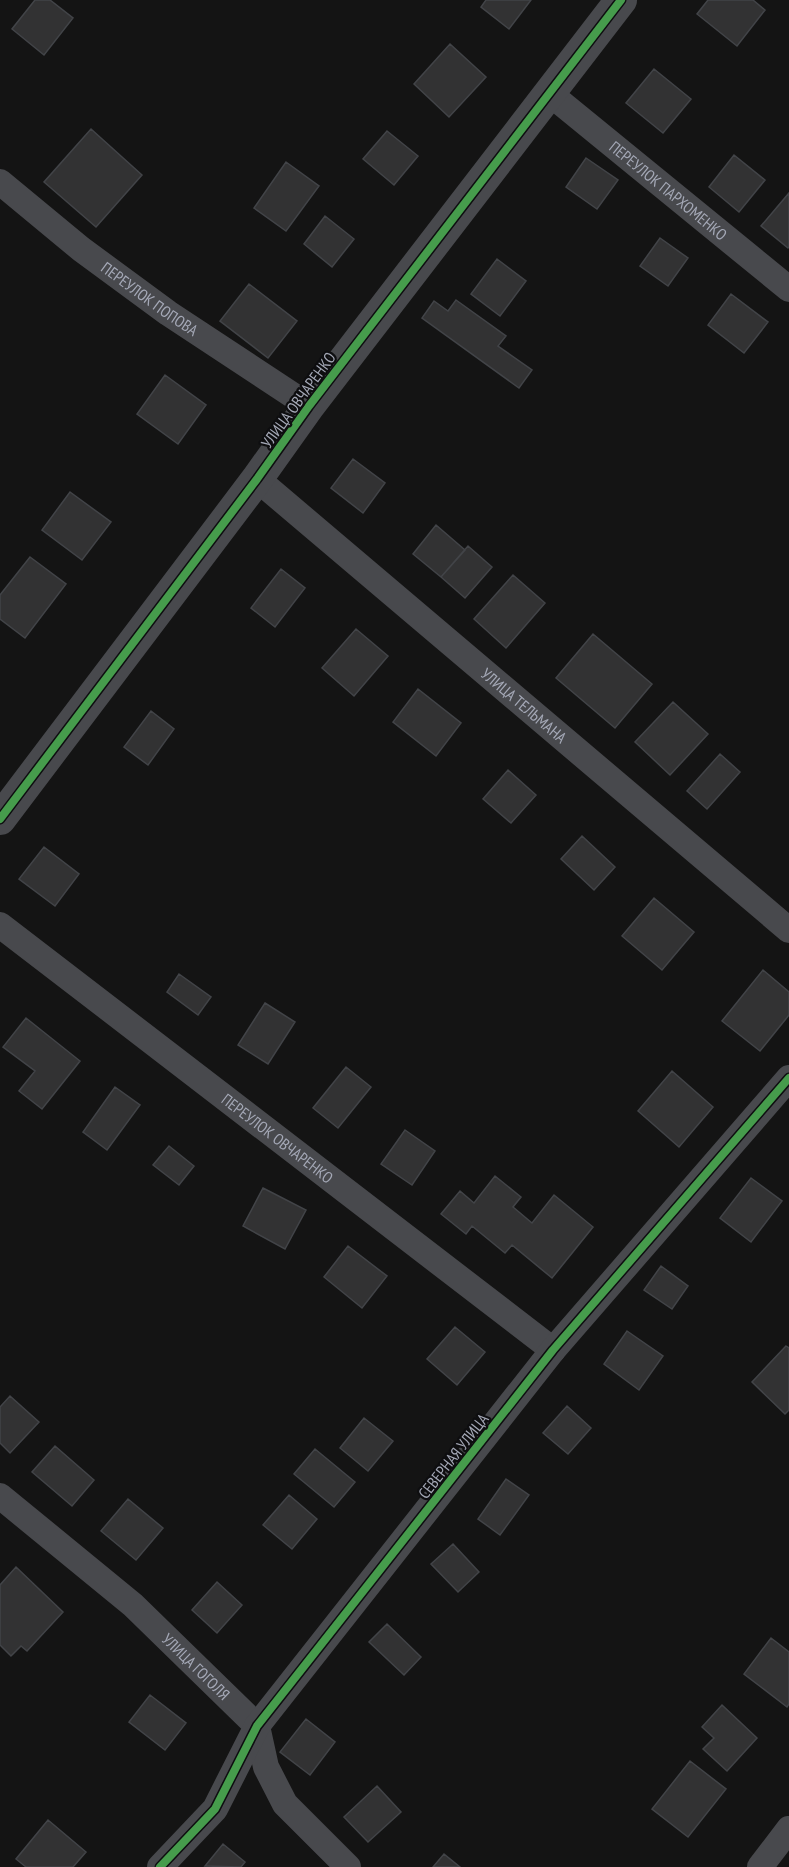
<svg xmlns="http://www.w3.org/2000/svg" width="789" height="1867" font-family="'PT Sans Narrow',sans-serif">
<rect width="100%" height="100%" fill="#141414"/>
<path fill="#323233" stroke="#424448" stroke-width="1.5" d="M35,0H50L73,18L44,55L12,29Z
M486,0H531L509,29L481,7Z
M708,0H753L765,10L737,46L697,14Z
M450,44L486,77L449,117L414,84Z
M654,69L691,99L663,133L626,103Z
M91,129L142,175L96,227L44,182Z
M387,131L418,156L394,185L363,159Z
M734,155L765,180L739,212L709,187Z
M586,158L618,180L597,209L566,187Z
M286,162L319,186L286,231L254,208Z
M789,193V247L788,248L761,226Z
M325,216L354,239L332,267L304,244Z
M660,238L688,258L668,286L640,266Z
M497,259L526,281L500,316L471,294Z
M249,284L297,321L268,358L220,321Z
M731,294L768,322L744,353L708,325Z
M456,300L506,336L498,346L532,370L519,388L422,318L434,301L448,311Z
M165,375L206,405L178,444L137,414Z
M353,459L385,483L363,513L331,488Z
M70,492L111,522L82,560L42,530Z
M436,525L465,550L441,577L413,554Z
M468,546L492,567L465,598L441,577Z
M30,557L66,584L25,638L0,619V595Z
M281,569L305,588L275,627L251,608Z
M513,575L545,603L506,648L474,619Z
M356,629L388,656L354,696L322,668Z
M593,634L652,684L615,728L556,678Z
M418,689L461,723L436,756L393,722Z
M673,702L708,734L670,775L635,742Z
M151,711L174,729L148,765L124,747Z
M720,754L740,772L707,809L687,791Z
M508,770L536,795L511,823L483,799Z
M582,836L615,867L594,890L561,859Z
M44,847L79,874L55,906L19,879Z
M654,898L694,932L662,970L622,936Z
M763,970L789,992V1015L760,1051L722,1021Z
M179,974L211,997L198,1015L167,992Z
M265,1003L295,1022L268,1064L238,1045Z
M26,1018L80,1061L42,1109L19,1091L35,1071L3,1047Z
M346,1067L371,1087L338,1128L313,1108Z
M672,1071L713,1107L679,1147L638,1111Z
M115,1087L140,1105L107,1150L83,1132Z
M405,1130L435,1151L412,1185L381,1164Z
M169,1146L194,1166L179,1185L153,1165Z
M495,1176L521,1197L513,1207L532,1223L554,1195L593,1227L552,1278L512,1245L505,1253L472,1226L466,1234L441,1214L460,1191L474,1203Z
M751,1178L782,1201L751,1242L720,1218Z
M263,1188L306,1210L285,1249L243,1226Z
M348,1246L387,1276L362,1308L324,1277Z
M661,1266L688,1286L672,1309L644,1290Z
M455,1327L485,1352L457,1385L427,1359Z
M627,1331L663,1356L639,1390L604,1364Z
M786,1346L789,1348V1410L785,1414L752,1382Z
M10,1396L39,1422L10,1453L0,1443V1407Z
M567,1406L591,1428L568,1454L543,1433Z
M364,1418L393,1441L368,1471L340,1448Z
M55,1446L94,1480L72,1506L32,1472Z
M315,1449L355,1482L334,1507L294,1474Z
M506,1479L529,1495L500,1535L478,1519Z
M289,1495L317,1519L292,1549L263,1525Z
M128,1499L163,1528L136,1560L101,1531Z
M453,1544L479,1572L458,1592L431,1564Z
M16,1567L63,1612L27,1651L21,1646L11,1656L0,1645V1585Z
M217,1582L242,1605L217,1633L192,1610Z
M387,1624L421,1657L404,1675L369,1642Z
M771,1638L789,1652V1704L787,1707L744,1674Z
M150,1695L186,1723L165,1750L129,1722Z
M722,1705L757,1738L727,1771L703,1749L714,1738L702,1727Z
M306,1719L335,1742L310,1775L280,1752Z
M690,1761L726,1789L688,1837L652,1809Z
M377,1786L401,1812L368,1842L344,1817Z
M48,1820L86,1852L73,1867H26L16,1859Z
M223,1844L245,1862L241,1867L205,1866Z
M444,1854L460,1867H433Z"/>
<g fill="none" stroke-linecap="round" stroke-linejoin="round">
<g stroke="#48494d" stroke-width="26">
<path id="s1" d="M549,93L789,289"/>
<path id="s2" d="M0,182L81,249L168,313L309,406"/>
<path id="s3" d="M257,479L789,930"/>
<path id="s4" d="M0,925L553,1350"/>
<path id="s5" d="M0,1496L133,1605L257,1726L266,1767L285,1804L348,1867"/>
<path d="M160,1867L215,1809L257,1726L553,1350L789,1078"/>
<path d="M760,1867L789,1829"/>
</g>
<path stroke="#48494d" stroke-width="32" d="M0,819L257,479L309,406L621,0"/>
<g stroke="#0e0e10" stroke-width="11">
<path id="cycleway" d="M0,819L257,479L309,406L621,0
M160,1867L215,1809L257,1726L553,1350L789,1078"/>
</g>
<use href="#cycleway" stroke="#469c4c" stroke-width="8"/>
</g>
<g text-anchor="middle" dominant-baseline="central" stroke-width="4.5" stroke-linejoin="round" paint-order="stroke">
<g font-size="16" fill="#a4a8b6" stroke="#0e0e10">
<text stroke="none"><textPath href="#s1" startOffset="154">ПЕРЕУЛОК ПАРХОМЕНКО</textPath></text>
<text stroke="none"><textPath href="#s2" startOffset="190">ПЕРЕУЛОК ПОПОВА</textPath></text>
<text transform="translate(298 400) rotate(-54)">УЛИЦА ОВЧАРЕНКО</text>
<text stroke="none"><textPath href="#s3" startOffset="350">УЛИЦА ТЕЛЬМАНА</textPath></text>
<text stroke="none"><textPath href="#s4" startOffset="350">ПЕРЕУЛОК ОВЧАРЕНКО</textPath></text>
<text transform="translate(453 1456) rotate(-52)">СЕВЕРНАЯ УЛИЦА</text>
<text stroke="none"><textPath href="#s5" startOffset="260">УЛИЦА ГОГОЛЯ</textPath></text>
</g>
</g>
</svg>
